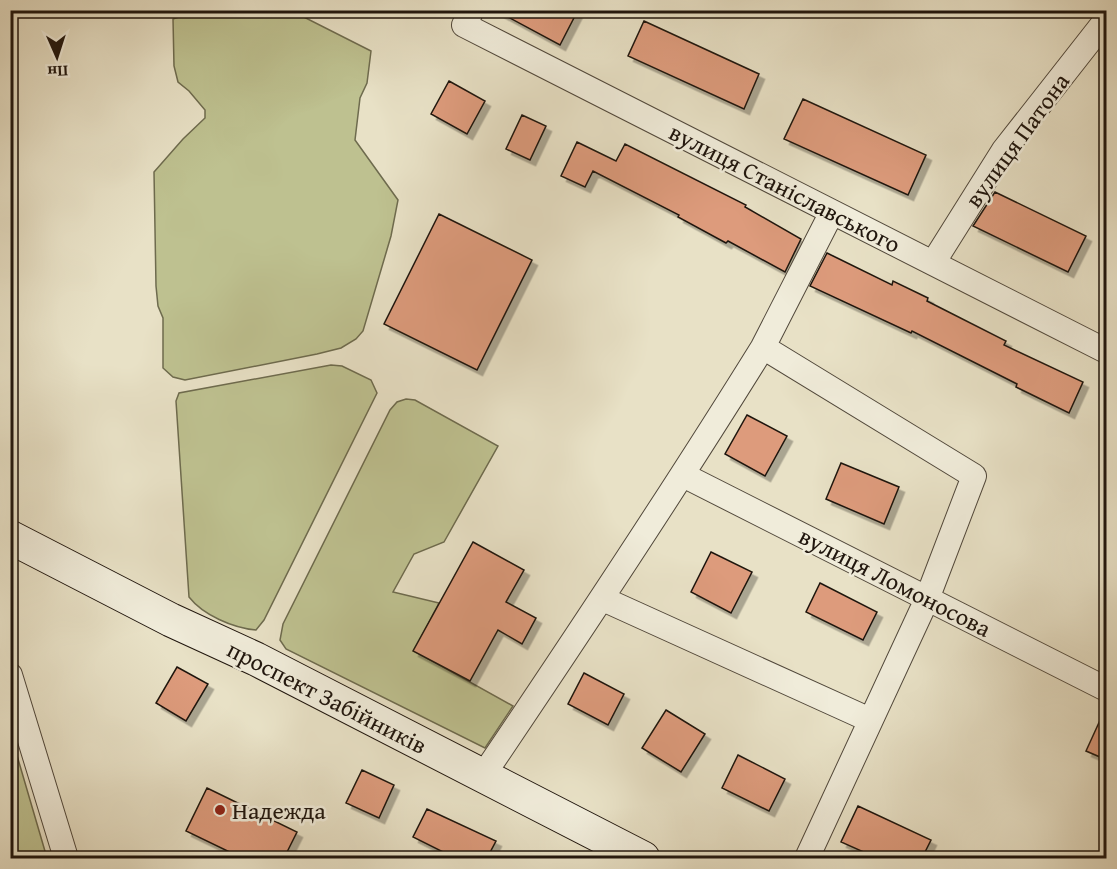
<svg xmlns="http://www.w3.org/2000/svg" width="1117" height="869" font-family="'Gentium Book Plus',serif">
<defs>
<filter id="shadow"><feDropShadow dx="5.5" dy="5.5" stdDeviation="0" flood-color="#0004"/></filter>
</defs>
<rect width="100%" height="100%" fill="#e8e1c6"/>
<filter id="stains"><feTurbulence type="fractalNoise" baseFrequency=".00333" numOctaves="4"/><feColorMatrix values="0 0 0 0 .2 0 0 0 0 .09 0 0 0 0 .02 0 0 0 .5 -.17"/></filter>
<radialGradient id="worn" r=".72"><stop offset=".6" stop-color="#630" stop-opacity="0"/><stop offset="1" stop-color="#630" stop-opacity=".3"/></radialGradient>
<path fill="#bec190" stroke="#6e6b4e" stroke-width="1.5" d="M182,11H292L371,51L367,83L360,98L355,140L398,200L391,236L363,331L356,339L341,348L317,354L185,380L173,377L163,368V318L158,306L156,286L154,172L183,139L205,118V110L189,91L178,82L174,66L173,19L182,16Z
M331,365L342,366L371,380L377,393L264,620L256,630C233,628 203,615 189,597L176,401L179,393Z
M406,399L415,400L498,446L444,542L414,554L393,592L439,603L414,651L513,706L485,748L286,649L280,640L283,624L390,410L397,402Z
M11,735L47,858H11Z"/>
<path fill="#dd9b7c" stroke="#1f150d" stroke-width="1.5" filter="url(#shadow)" d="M495,10H578L560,45Z
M644,21L759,74L744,109L628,56Z
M449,81L485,101L467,134L431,114Z
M803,99L926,155L908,195L784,139Z
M522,115L546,126L530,160L506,149Z
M577,142L616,161L625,144L746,205L745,207L801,239L785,272L728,241L726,243L678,217L679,215L593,171L585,187L561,176Z
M995,192L1086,236L1068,272L973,226Z
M439,214L532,260L477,370L384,324Z
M827,253L892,285L893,281L928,298L927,301L1006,341L1004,345L1083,382L1069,413L1016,387L1017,384L912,331L911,333L810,286Z
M747,415L787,436L765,476L725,454Z
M841,463L899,487L884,524L826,499Z
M473,542L524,570L506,602L536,618L522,644L498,630L470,681L413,651Z
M711,552L752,572L731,613L691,592Z
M820,583L877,612L863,640L806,612Z
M177,667L208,684L186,721L156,703Z
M584,673L624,694L608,725L568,704Z
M1107,705V760L1086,751Z
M666,710L705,734L681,772L642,748Z
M738,755L785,779L769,811L722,788Z
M362,770L394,785L379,818L346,803Z
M207,788L297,832L284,858H242L186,831Z
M858,806L931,840L922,858H877L841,842Z
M427,809L496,841L487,858H455L413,837Z"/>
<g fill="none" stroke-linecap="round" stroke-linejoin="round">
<g stroke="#51483b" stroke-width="26">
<path id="minor" d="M472,10L464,25L1106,351
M933,263L1004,150L1106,20
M683,475L1106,689
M603,599L870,720
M10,675L66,858
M482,777C578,635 673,492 763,347
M807,858L927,599L974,476L763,347L832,212"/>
</g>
<g stroke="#1f150d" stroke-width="35">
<path id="secondary" d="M10,537L171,620L256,659L643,858"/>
</g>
<use href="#minor" stroke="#f0ecda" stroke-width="24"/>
<use href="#secondary" stroke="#f0ecda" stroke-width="33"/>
</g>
<circle fill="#8f2418" stroke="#f0ecda" stroke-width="2" cx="220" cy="810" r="6"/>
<g text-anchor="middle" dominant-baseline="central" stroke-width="5" stroke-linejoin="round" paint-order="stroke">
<g font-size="24" fill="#1f150d" stroke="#f0ecda">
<text transform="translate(1017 140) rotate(-54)">вулиця Патона</text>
<text transform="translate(785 188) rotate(27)">вулиця Станіславського</text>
<text transform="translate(895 582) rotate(27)">вулиця Ломоносова</text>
<text transform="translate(327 697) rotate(27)">проспект Забійників</text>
</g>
<g font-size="24" fill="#1f150d" stroke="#f0ecda" text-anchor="start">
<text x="232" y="810">Надежда</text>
</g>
</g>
<rect width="1117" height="869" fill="none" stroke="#e8e1c6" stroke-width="36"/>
<rect x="12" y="12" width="1093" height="845" fill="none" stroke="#1f150d" stroke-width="3"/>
<rect x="18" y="18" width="1081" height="833" fill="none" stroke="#1f150d" stroke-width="1.5"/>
<g transform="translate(57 57) rotate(177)" stroke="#f0ecda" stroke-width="4.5" paint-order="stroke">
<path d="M0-4.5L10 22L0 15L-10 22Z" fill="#1f150d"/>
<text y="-9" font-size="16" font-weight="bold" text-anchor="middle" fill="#1f150d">Пн</text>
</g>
<rect width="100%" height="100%" filter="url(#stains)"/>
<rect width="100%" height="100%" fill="url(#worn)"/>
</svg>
